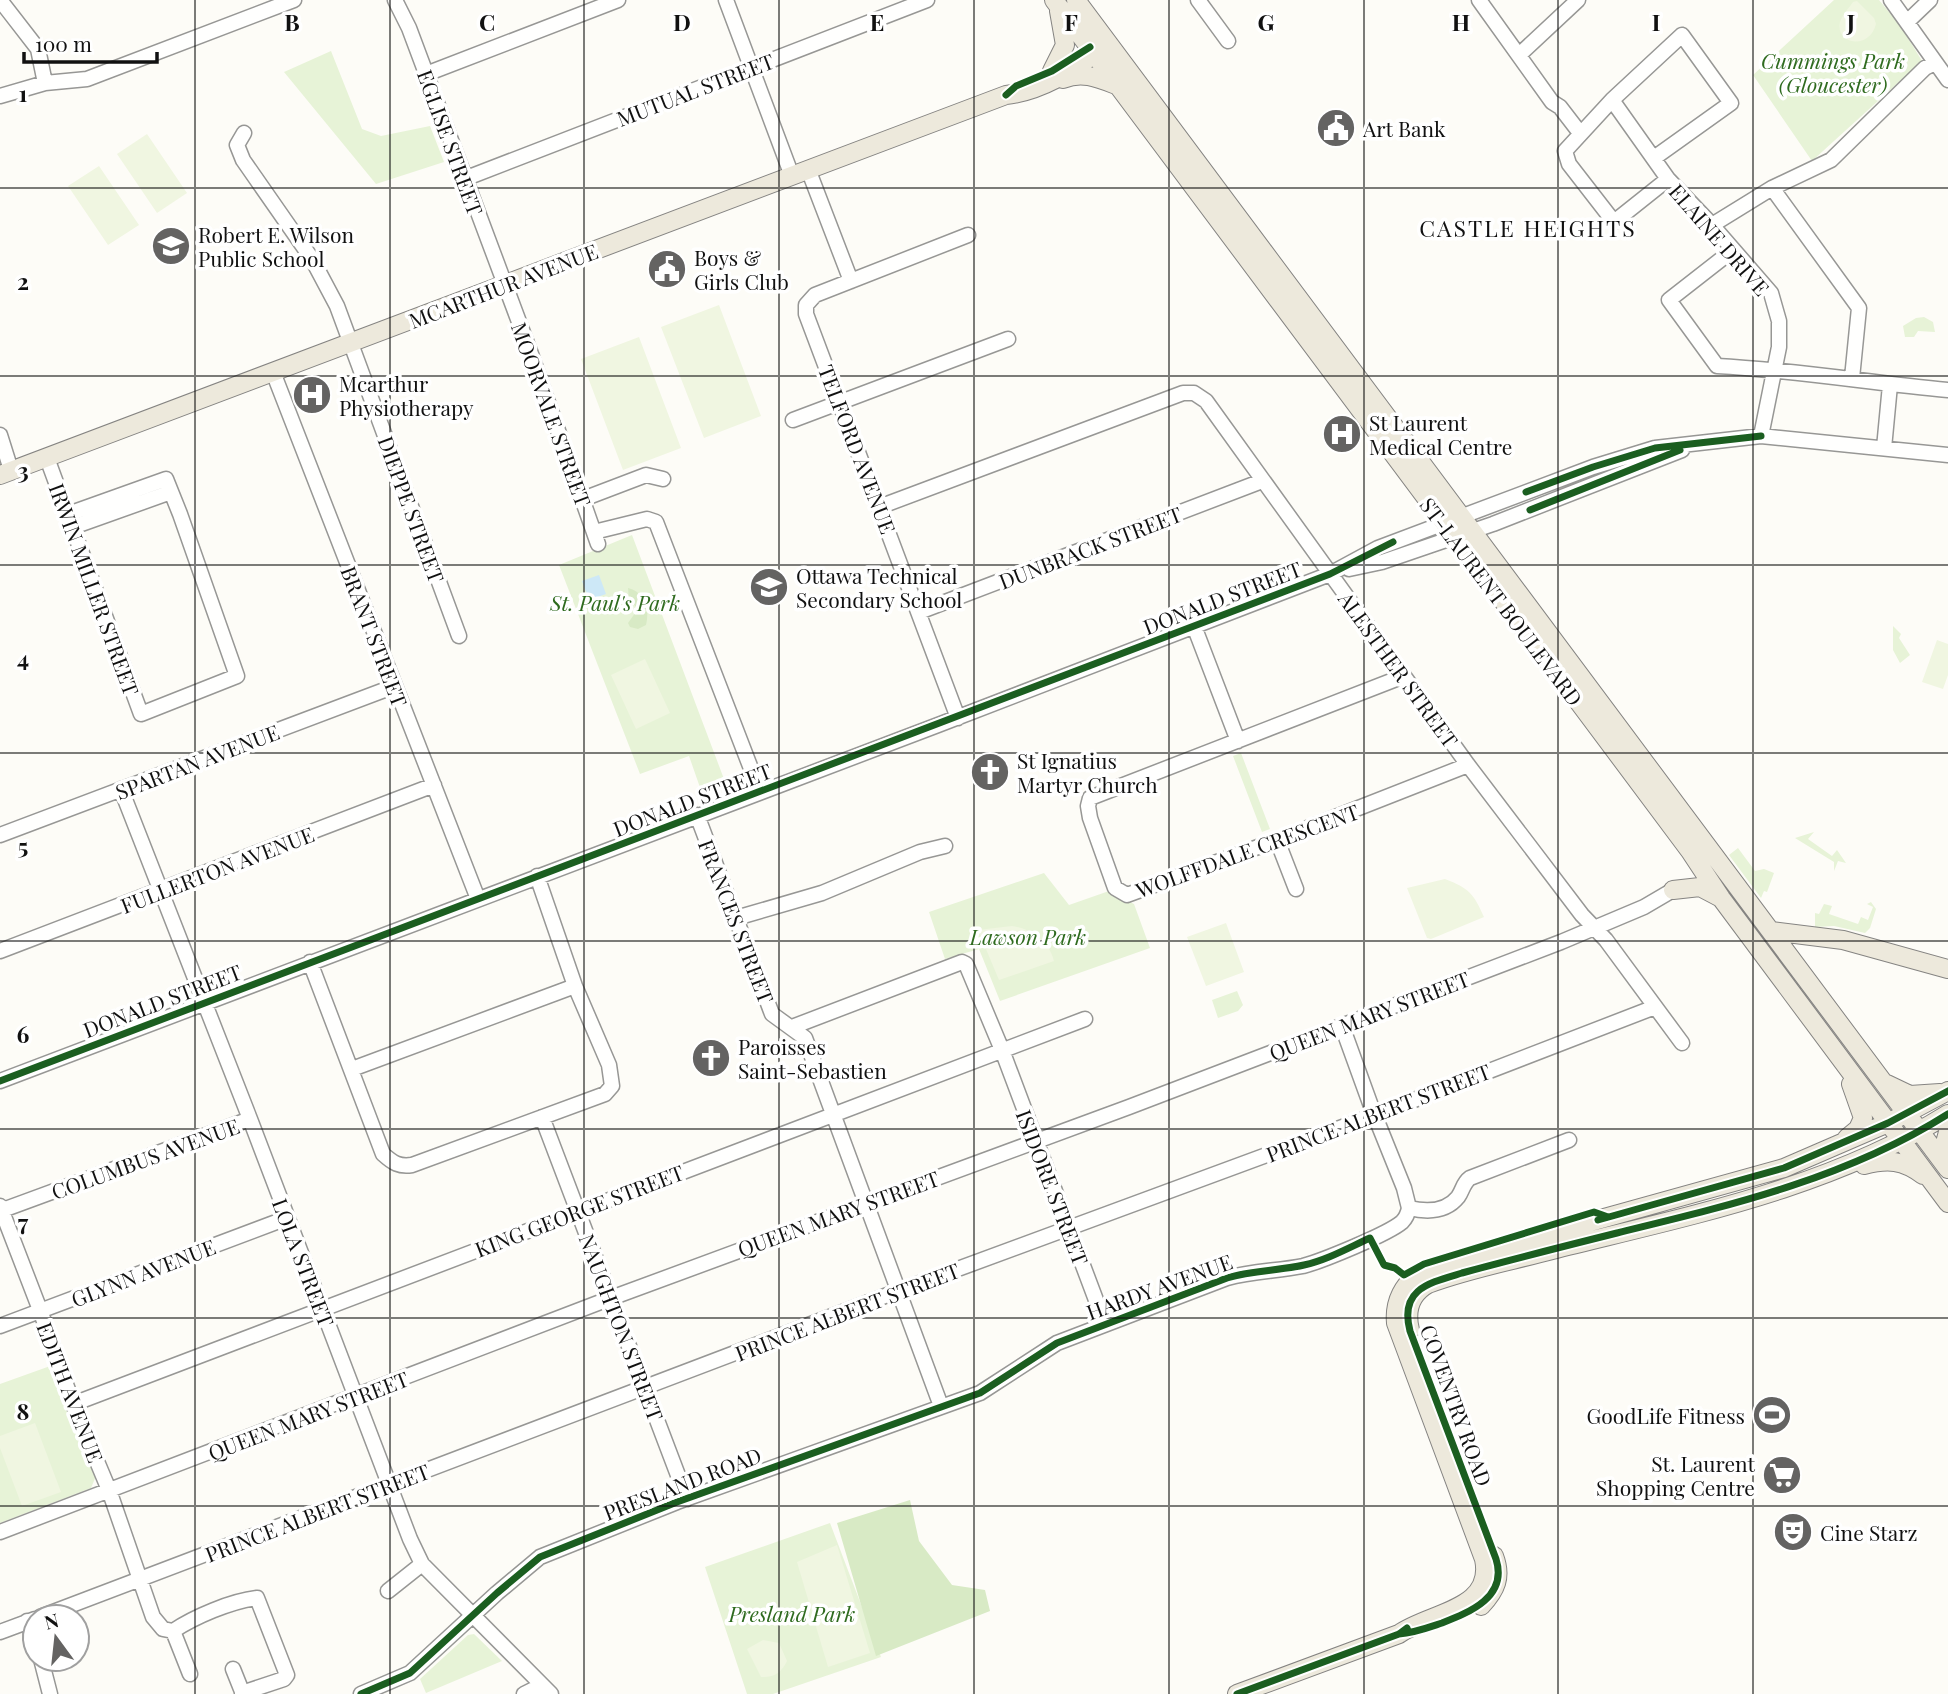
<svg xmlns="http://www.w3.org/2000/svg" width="1948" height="1694" font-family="'Playfair Display',serif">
<rect width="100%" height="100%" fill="#fdfcf7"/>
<path fill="#e7f3d7" d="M1834,0H1879L1900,25L1922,61L1812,161L1753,75Z
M331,51L362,129L381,136L430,126L444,162L376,184L284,72Z
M1924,317L1933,322L1935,332L1918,331L1914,337H1905L1903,326L1916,318Z
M632,535L727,787L703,796L689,756L640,774L559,565Z
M1893,626L1901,634L1899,638L1910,655L1900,663L1893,650Z
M1241,753L1270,829L1262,832L1233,756Z
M1814,832L1808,839L1832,856L1837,850L1846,863L1838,861L1834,871V862L1795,838Z
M1738,848L1755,871L1764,869L1774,873L1767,892L1764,891L1761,898L1729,855Z
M1044,873L1069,905L1109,891L1134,904L1150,948L1000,1001L979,949L945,959L929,912Z
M1871,902L1876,909L1870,928L1865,933L1834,926L1815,927V913L1819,914L1824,904L1832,906L1829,914L1858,924L1861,917L1868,920L1873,907L1867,904Z
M1237,991L1243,1005L1238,1011L1218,1018L1212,1000Z
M53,1365L96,1476L91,1488L0,1523V1384Z
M830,1523L881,1657L773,1694H747L705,1567Z
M474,1634L502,1661L426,1693L420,1679L468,1635Z"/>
<path fill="#d8eac5" d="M628,588C645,592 650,610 646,625L638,629L630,627L628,623L638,609L629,599Z
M910,1500L919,1541L952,1585L985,1590L990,1611L876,1656L837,1523Z"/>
<path fill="#f0f6e1" d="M1857,1L1874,18L1876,24C1869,51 1835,44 1840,22C1842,15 1849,8 1853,2Z
M147,134L187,193L157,213L117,154Z
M99,166L139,225L108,245L68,186Z
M719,305L761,416L704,438L661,327Z
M639,337L681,448L623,470L581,359Z
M1937,640L1948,644V675L1943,689L1922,682Z
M645,659L670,713L636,729L611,675Z
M1445,879C1469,888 1474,894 1484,917L1431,939L1427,938L1407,888Z
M1226,923L1244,972L1206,986L1187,937Z
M1012,926C1032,929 1049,941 1054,961L999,980L978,930Z
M35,1423L61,1492L22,1506L0,1448V1436Z
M837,1545L870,1653L828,1667L797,1562Z
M763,1640L779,1643L787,1661C782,1672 774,1678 761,1677L747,1649Z"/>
<path fill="#cde8f7" d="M599,575L606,594L589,600L582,581Z"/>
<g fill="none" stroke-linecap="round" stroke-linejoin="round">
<g stroke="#979795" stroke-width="17">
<path id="minor" d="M0,0L38,49L45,83
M395,0L409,28L531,354L598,544
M726,0L792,176
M1198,0L1228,41
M1479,0L1552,102L1560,107L1580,133
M1891,0L1948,80
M1907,22L1930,0
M1519,55L1578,0
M426,74L618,0
M0,96L45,83L87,79L294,0
M1612,100L1668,179L1712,225L1771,293L1779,321V347L1761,436
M244,133L237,145L243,160L312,259L337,306L459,636
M1654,158L1731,103L1682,35L1612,100L1565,151L1569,164L1614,222L1668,179
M808,169L851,281
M464,179L927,0
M1772,188L1859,308L1852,378
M1712,225L1772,188L1831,160L1925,68L1935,63
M1733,250L1669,300L1717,366C1795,370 1871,383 1948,390
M273,372L478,899
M793,420L1008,339
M0,435L11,470
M1884,448L1890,385
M47,458L141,714L237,676L180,514L166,479L68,514
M583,499L646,475L663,479
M879,507L1183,393H1194L1206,401L1468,765L1582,915L1606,940L1682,1043
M73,527L171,492
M594,532L647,519L656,522L760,792
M1349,569L1382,562L1493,524L1682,450
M919,612L1262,481
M1194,626L1238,741
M1404,676L1090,798L1088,806L1090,818L1115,888L1127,895L1277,840L1468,765
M958,718L806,314V305L815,295L968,235
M121,789L250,1119L410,1539L422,1564L551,1694
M697,815L772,1014L805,1038L941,1406
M0,835L395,686
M1277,840L1296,889
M736,918L822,893L920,852L945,846
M0,951L434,785
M310,962L383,1154C393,1163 399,1167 412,1165L605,1094L612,1086L609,1065L575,986L537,876
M1342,1026L1371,1106L1404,1188L1409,1208
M792,1027L962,962L966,964L1002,1050L1105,1324
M352,1069L575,986
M0,1081L938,725L1330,574L1378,548L1593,467L1655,448L1761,436L1948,455
M542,1117L687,1499
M0,1206L40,1310L73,1404L109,1490L153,1617L163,1629L173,1631
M1409,1208C1426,1212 1446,1212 1458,1197C1463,1190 1463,1183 1470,1178L1569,1140
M0,1211L250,1119
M0,1326L287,1218
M73,1404L1085,1019
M0,1532L611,1298L1129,1107L1561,942L1644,907L1673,890
M388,1591L422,1564
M40,1617L898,1291L1383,1112L1655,1007
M27,1621L35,1643
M173,1631C194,1617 231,1601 257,1598L287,1675L284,1679L242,1693
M173,1631L190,1674
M0,1632L35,1619
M41,1659L50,1694
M233,1669L243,1694
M361,1694L410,1673L497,1593L540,1557L677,1502L980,1393L1057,1343L1227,1278C1252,1271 1278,1271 1303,1266C1322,1261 1388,1234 1402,1222C1406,1218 1408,1213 1409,1208
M524,1694L542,1685"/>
</g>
<g stroke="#858482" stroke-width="20">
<path id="major" d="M1054,0L1690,851L1721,898L1948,1203
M1076,0L1948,1169
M1052,71L1065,45L1059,11
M1063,79C1082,71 1098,78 1116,85
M0,475L1006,95C1037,92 1081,69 1101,46
M1673,890L1700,887L1719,897
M1771,931L1843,940L1948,969
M1887,1084L1910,1095L1940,1093
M1847,1138L1858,1129L1863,1118L1851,1084
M1864,1165C1888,1159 1903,1160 1923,1175
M1946,1166L1945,1143L1948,1132
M1410,1330C1405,1310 1410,1294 1428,1284C1468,1269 1511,1261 1552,1250C1687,1216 1828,1189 1948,1114
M1481,1606C1496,1590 1502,1577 1494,1556
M1237,1694L1399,1634C1430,1612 1495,1610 1484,1559L1396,1323C1394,1302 1403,1283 1422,1272L1554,1232L1784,1168L1888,1123L1948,1091"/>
</g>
<use href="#minor" stroke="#fffffe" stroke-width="14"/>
<use href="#major" stroke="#ede9dc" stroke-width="18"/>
<g stroke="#fff" stroke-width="11">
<path id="cycleway" d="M1006,95L1016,86L1052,71L1090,47
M1526,492L1593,467L1655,448L1761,436
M1530,510L1680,450
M0,1081L1194,626L1330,574L1393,542
M1598,1220L1784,1168L1888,1123L1948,1091
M1399,1634C1414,1633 1427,1628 1442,1623C1470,1612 1508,1597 1496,1559L1410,1331C1399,1289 1429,1283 1462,1273C1513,1259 1565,1246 1617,1233C1732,1205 1847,1178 1948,1114
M361,1694L410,1673L497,1593L540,1557L677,1502L980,1393L1057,1343L1227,1278C1253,1270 1278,1271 1304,1265C1327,1260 1348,1248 1370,1238L1384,1265L1395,1268L1404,1275L1424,1264L1594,1212L1608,1217
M1237,1694L1399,1634L1407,1628"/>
</g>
<use href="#cycleway" stroke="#1b5e20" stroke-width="7"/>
</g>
<path fill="none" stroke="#111" stroke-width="2" stroke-opacity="0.55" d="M195,0V1694M390,0V1694M584,0V1694M779,0V1694M974,0V1694M1169,0V1694M1364,0V1694M1558,0V1694M1753,0V1694M0,188H1948M0,376H1948M0,565H1948M0,753H1948M0,941H1948M0,1129H1948M0,1318H1948M0,1506H1948"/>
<defs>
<g id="civic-disc" transform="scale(2.0125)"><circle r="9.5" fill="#646362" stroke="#fff"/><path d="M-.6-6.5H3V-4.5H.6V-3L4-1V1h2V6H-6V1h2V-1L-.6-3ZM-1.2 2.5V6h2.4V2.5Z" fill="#fff"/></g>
<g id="school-disc" transform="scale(2.0125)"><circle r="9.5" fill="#646362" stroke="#fff"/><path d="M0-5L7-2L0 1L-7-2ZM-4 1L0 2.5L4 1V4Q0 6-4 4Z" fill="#fff"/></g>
<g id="hospital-disc" transform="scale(2.0125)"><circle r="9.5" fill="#646362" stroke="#fff"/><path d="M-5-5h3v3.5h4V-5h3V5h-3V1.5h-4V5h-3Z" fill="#fff"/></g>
<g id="church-disc" transform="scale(2.0125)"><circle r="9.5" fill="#646362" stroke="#fff"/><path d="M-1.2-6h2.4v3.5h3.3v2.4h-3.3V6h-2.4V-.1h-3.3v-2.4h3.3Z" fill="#fff"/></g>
<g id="stadium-disc" transform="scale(2.0125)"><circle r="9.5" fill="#646362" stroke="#fff"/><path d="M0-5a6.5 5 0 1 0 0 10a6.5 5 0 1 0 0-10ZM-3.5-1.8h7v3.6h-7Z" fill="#fff"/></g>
<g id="supermarket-disc" transform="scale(2.0125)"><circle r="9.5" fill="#646362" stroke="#fff"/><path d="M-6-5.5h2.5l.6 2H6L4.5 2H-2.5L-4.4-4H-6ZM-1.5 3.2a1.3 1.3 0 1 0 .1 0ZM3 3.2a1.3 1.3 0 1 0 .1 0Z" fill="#fff"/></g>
<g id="theatre-disc" transform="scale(2.0125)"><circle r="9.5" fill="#646362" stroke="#fff"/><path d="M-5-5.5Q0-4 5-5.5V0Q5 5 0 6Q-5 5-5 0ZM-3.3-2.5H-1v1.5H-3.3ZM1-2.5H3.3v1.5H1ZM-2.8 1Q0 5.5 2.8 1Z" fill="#fff"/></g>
</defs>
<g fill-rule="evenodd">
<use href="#civic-disc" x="1336" y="128"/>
<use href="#school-disc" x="171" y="246"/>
<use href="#civic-disc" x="667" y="269"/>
<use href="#hospital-disc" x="312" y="395"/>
<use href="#hospital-disc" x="1342" y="434"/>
<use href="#school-disc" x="769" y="587"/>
<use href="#church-disc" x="990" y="772"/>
<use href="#church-disc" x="711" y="1058"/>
<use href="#stadium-disc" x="1772" y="1415"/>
<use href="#supermarket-disc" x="1782" y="1475"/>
<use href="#theatre-disc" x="1793" y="1532"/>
</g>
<g text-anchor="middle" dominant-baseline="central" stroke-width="7" stroke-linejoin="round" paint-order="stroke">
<g font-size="21" font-style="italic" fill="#2f6b1f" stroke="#fff">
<text x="1833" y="60">Cummings Park<tspan x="1833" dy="24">(Gloucester)</tspan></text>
<text x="615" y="602">St. Paul's Park</text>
<text x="1028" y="936">Lawson Park</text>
<text x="792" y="1613">Presland Park</text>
</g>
<g font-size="21" fill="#111" stroke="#fff">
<text transform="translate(695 89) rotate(-21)">MUTUAL STREET</text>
<text transform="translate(451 142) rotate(70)">EGLISE STREET</text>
<text transform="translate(1720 239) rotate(49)">ELAINE DRIVE</text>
<text transform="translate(503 285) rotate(-21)">MCARTHUR AVENUE</text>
<text transform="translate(552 414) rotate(70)">MOORVALE STREET</text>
<text transform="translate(858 449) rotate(69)">TELFORD AVENUE</text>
<text transform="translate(412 509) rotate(70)">DIEPPE STREET</text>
<text transform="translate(1090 547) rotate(-21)">DUNBRACK STREET</text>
<text transform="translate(95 589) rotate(70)">IRWIN MILLER STREET</text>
<text transform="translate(1222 597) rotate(-21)">DONALD STREET</text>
<text transform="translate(1502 601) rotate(53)">ST-LAURENT BOULEVARD</text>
<text transform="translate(375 636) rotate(69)">BRANT STREET</text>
<text transform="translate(1399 669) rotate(54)">ALESTHER STREET</text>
<text transform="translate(197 761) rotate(-21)">SPARTAN AVENUE</text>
<text transform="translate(692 799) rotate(-21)">DONALD STREET</text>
<text transform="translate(1247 850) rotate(-20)">WOLFFDALE CRESCENT</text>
<text transform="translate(217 869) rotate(-21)">FULLERTON AVENUE</text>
<text transform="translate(737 921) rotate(69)">FRANCES STREET</text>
<text transform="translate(162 1000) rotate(-21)">DONALD STREET</text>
<text transform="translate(1369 1015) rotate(-21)">QUEEN MARY STREET</text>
<text transform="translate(1378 1112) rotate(-21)">PRINCE ALBERT STREET</text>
<text transform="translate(145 1158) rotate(-20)">COLUMBUS AVENUE</text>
<text transform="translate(1053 1187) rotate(69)">ISIDORE STREET</text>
<text transform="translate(579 1210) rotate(-21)">KING GEORGE STREET</text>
<text transform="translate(838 1213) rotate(-20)">QUEEN MARY STREET</text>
<text transform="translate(304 1262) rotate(69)">LOLA STREET</text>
<text transform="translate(143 1272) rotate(-21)">GLYNN AVENUE</text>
<text transform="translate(1159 1286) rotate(-20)">HARDY AVENUE</text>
<text transform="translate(847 1311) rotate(-21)">PRINCE ALBERT STREET</text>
<text transform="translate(622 1327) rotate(69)">NAUGHTON STREET</text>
<text transform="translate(71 1392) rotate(69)">EDITH AVENUE</text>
<text transform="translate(1457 1405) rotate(70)">COVENTRY ROAD</text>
<text transform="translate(308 1415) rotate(-21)">QUEEN MARY STREET</text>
<text transform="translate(682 1483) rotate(-21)">PRESLAND ROAD</text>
<text transform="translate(317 1512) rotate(-21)">PRINCE ALBERT STREET</text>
</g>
<g font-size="21" fill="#111" stroke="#fff" text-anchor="start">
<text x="1363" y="128">Art Bank</text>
<text x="198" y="234">Robert E. Wilson<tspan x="198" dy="24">Public School</tspan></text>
<text x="694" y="257">Boys &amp;<tspan x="694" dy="24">Girls Club</tspan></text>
<text x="339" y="383">Mcarthur<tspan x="339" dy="24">Physiotherapy</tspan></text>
<text x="1369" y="422">St Laurent<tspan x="1369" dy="24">Medical Centre</tspan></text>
<text x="796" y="575">Ottawa Technical<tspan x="796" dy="24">Secondary School</tspan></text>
<text x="1017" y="760">St Ignatius<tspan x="1017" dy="24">Martyr Church</tspan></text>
<text x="738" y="1046">Paroisses<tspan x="738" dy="24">Saint-Sebastien</tspan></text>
<text x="1745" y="1415" text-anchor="end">GoodLife Fitness</text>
<text x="1755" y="1463" text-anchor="end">St. Laurent<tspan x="1755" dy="24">Shopping Centre</tspan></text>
<text x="1820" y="1532">Cine Starz</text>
</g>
<g font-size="23" letter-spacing="2" fill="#111" stroke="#fff">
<text x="1528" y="227">CASTLE HEIGHTS</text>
</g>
</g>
<g font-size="23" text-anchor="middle" font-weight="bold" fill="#111" stroke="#fff" stroke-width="7" stroke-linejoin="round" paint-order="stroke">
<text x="292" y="31">B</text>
<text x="487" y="31">C</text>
<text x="682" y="31">D</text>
<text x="877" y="31">E</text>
<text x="1071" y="31">F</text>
<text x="1266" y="31">G</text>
<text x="1461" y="31">H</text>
<text x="1656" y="31">I</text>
<text x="1851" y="31">J</text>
<text x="23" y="102">1</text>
<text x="23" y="290">2</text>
<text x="23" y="479">3</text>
<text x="23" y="667">4</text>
<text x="23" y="855">5</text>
<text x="23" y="1043">6</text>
<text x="23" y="1231">7</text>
<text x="23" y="1420">8</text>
</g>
<g transform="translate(56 1638) rotate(345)"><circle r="33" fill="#ffffff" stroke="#a0a0a0" stroke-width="2"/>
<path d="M0-5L12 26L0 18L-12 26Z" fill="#646362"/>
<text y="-10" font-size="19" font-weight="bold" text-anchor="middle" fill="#111111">N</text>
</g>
<path d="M24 52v10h133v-10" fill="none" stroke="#111111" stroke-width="3.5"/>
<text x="35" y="52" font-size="21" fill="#111111" stroke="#ffffff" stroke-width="5" paint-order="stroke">100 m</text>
</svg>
